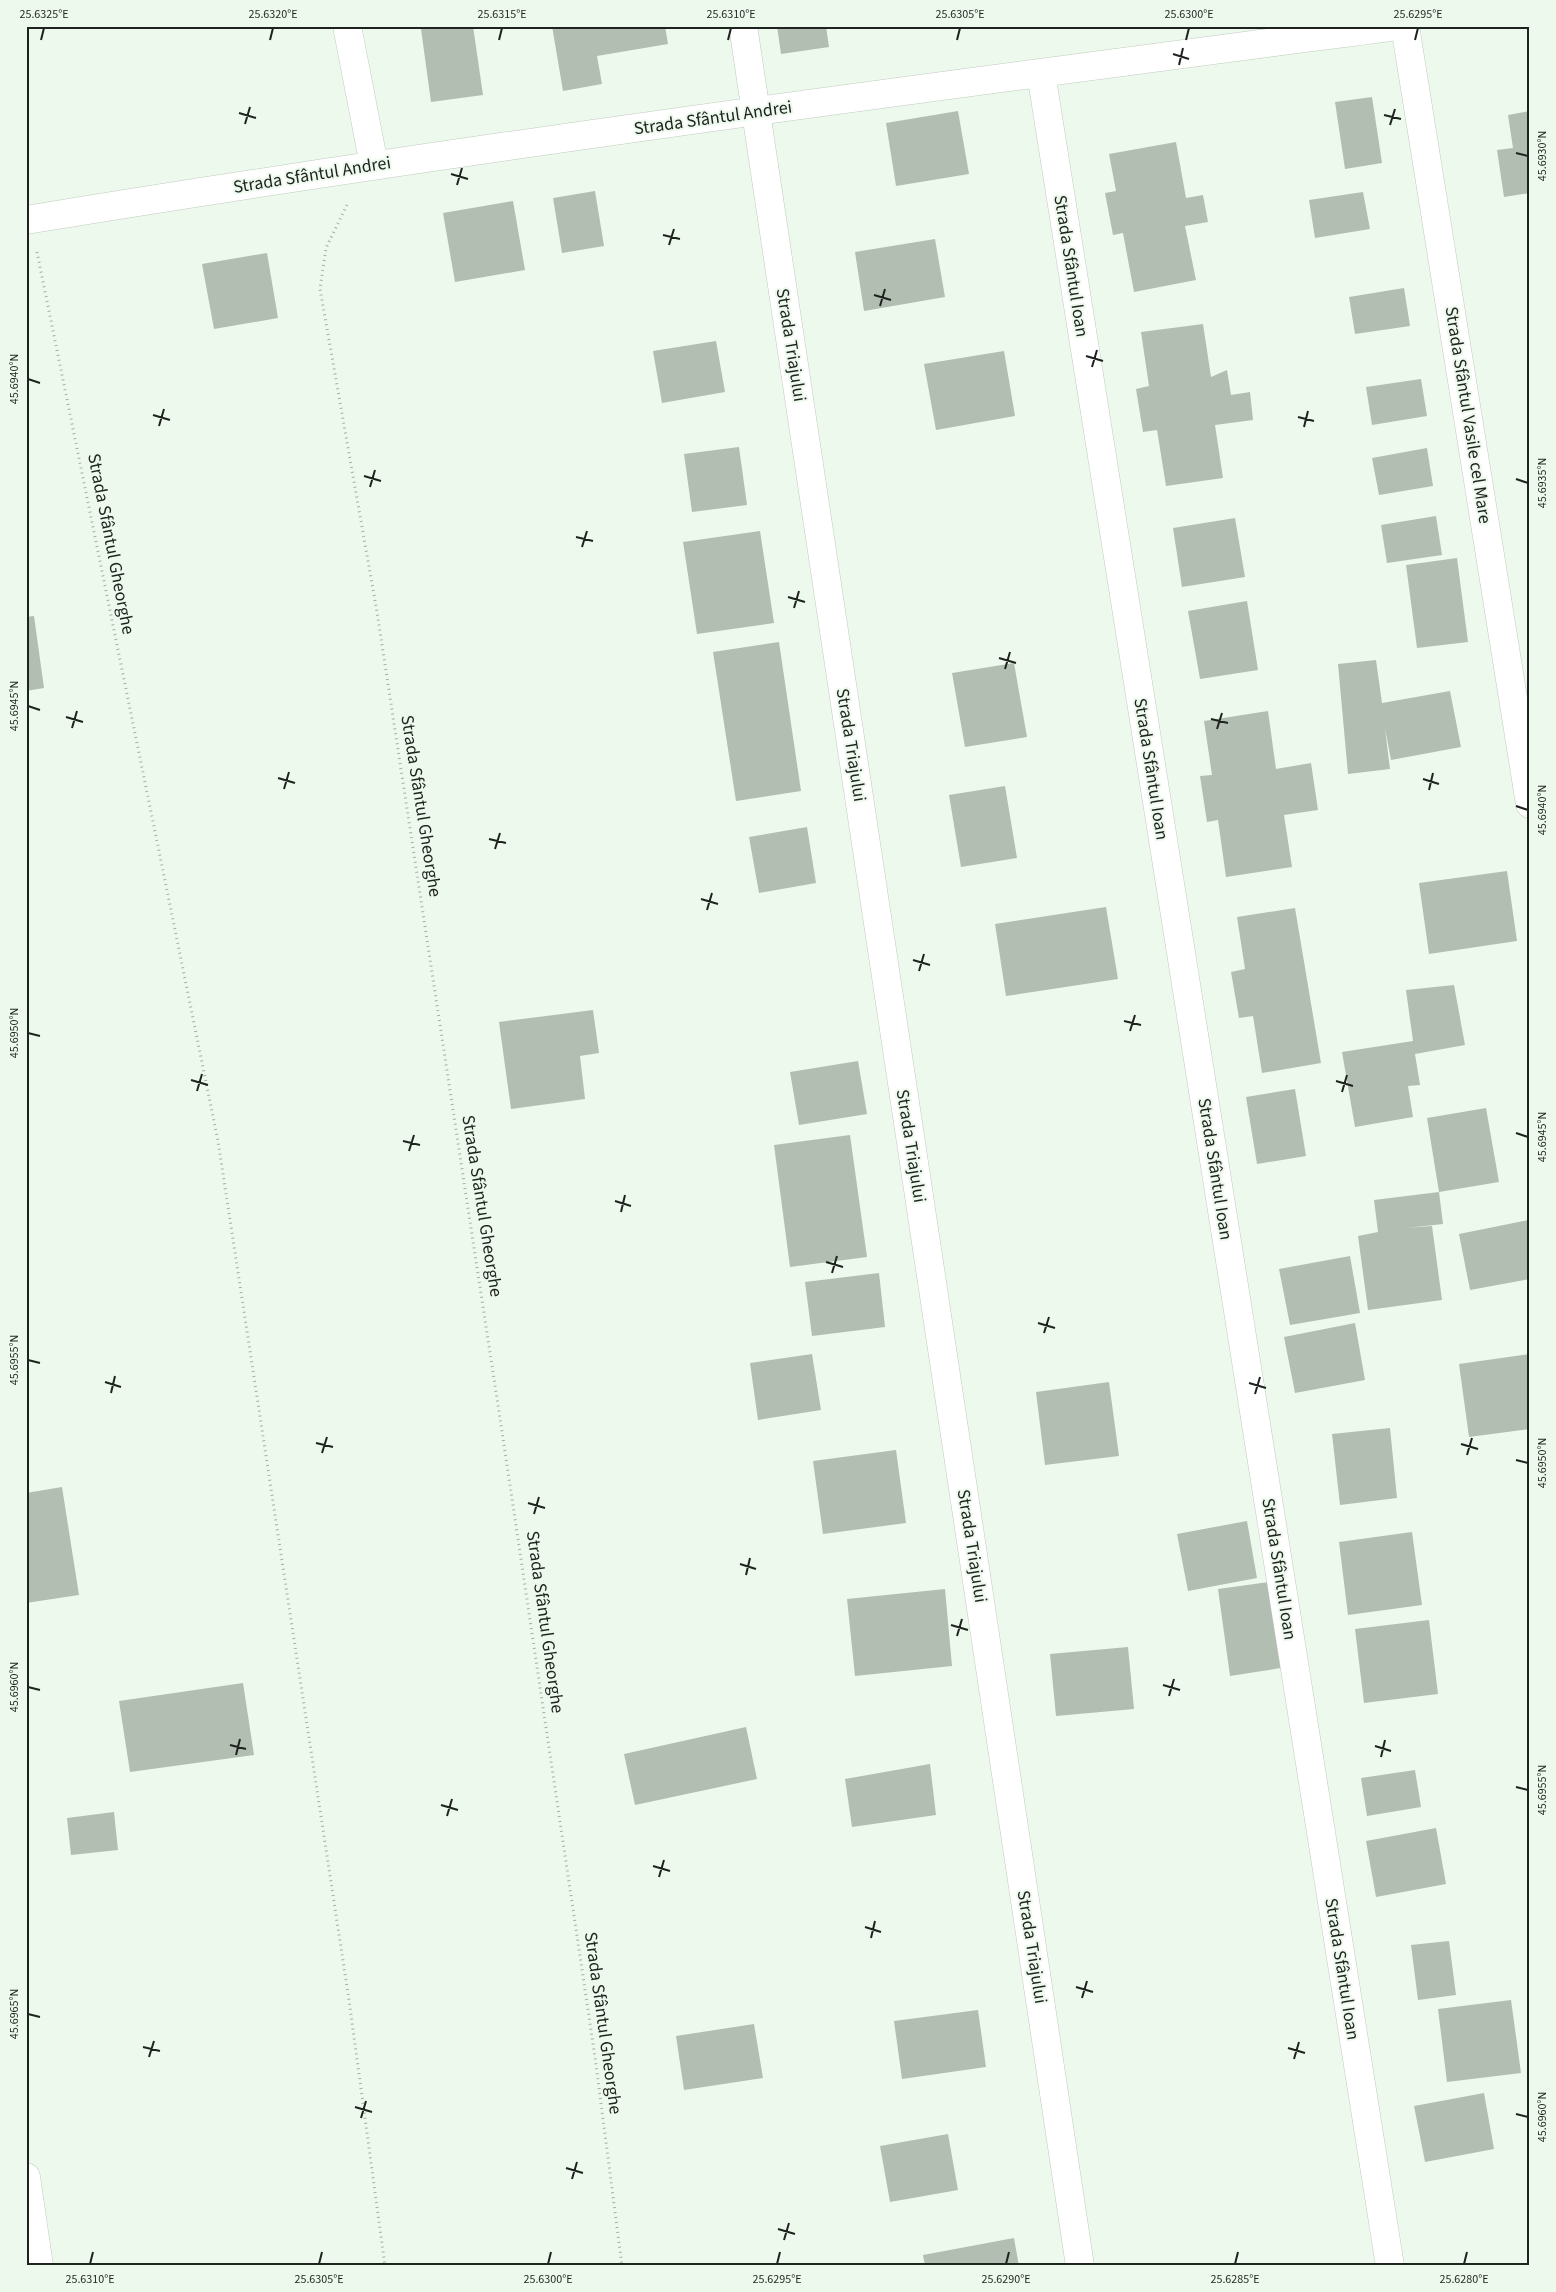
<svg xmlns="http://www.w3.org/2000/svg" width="1556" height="2292" font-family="'Source Sans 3',sans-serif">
<rect width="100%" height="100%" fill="#edf9ec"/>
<path fill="#b2beb2" d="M445,26H473L483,95L431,102L421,29Z
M552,26H665L668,44L597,56L602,84L563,91Z
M777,26H826L829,47L781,54Z
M1372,97L1382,163L1345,169L1335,102Z
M958,111L969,174L896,186L886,123Z
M1530,111V193L1504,197L1497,150L1513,148L1508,115Z
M1176,142L1186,198L1203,195L1208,222L1185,226L1196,280L1134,292L1123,233L1113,235L1105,193L1116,191L1109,154Z
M595,191L604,246L562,253L553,198Z
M1363,192L1370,229L1315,238L1309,200Z
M513,201L525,270L455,282L443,213Z
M935,239L945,297L864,311L855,252Z
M267,253L278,318L214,329L202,264Z
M1404,288L1410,326L1355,334L1349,297Z
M1203,324L1211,377L1227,370L1231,395L1250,392L1253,420L1215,425L1223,478L1166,486L1157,430L1143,432L1136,389L1149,386L1141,332Z
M716,341L725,392L662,403L653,351Z
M1004,351L1015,416L936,430L924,364Z
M1421,379L1427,416L1372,425L1366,387Z
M739,447L747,505L692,512L684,454Z
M1427,448L1433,486L1379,495L1372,458Z
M1436,516L1442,555L1387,563L1381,525Z
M1235,518L1245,577L1182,587L1173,528Z
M760,531L774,623L697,634L683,542Z
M1457,558L1468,642L1417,648L1406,565Z
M1247,601L1258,670L1200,679L1188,611Z
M34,616L44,688L26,691V617Z
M779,642L801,791L736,801L713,652Z
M1376,660L1382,703L1450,691L1461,747L1391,760L1385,728L1390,769L1348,774L1338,664Z
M1014,663L1027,737L965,747L952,673Z
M1268,711L1276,769L1311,763L1318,810L1284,815L1292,867L1226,877L1218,820L1207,822L1200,776L1212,775L1204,721Z
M1005,786L1017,858L961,867L949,795Z
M807,827L816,883L759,893L749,837Z
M1507,871L1517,941L1429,954L1419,883Z
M1106,907L1118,979L1006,996L995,924Z
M1295,908L1321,1063L1262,1073L1253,1016L1239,1018L1231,972L1245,969L1237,917Z
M1454,985L1465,1045L1415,1054L1420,1085L1408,1086L1413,1117L1355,1127L1342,1052L1413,1041L1406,990Z
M593,1010L599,1053L580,1056L585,1099L511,1109L499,1022Z
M858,1061L867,1114L799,1125L790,1072Z
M1295,1089L1306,1156L1257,1164L1246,1097Z
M1486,1108L1499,1182L1439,1192L1427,1118Z
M850,1135L867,1257L790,1267L774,1145Z
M1439,1192L1443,1224L1407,1228L1432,1226L1442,1300L1368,1310L1358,1236L1378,1232L1374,1200Z
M1529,1220L1530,1279L1470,1290L1459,1234Z
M1350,1256L1360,1313L1290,1325L1279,1269Z
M879,1273L885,1327L812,1336L805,1282Z
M1355,1323L1365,1380L1295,1393L1284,1337Z
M812,1354L821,1410L758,1420L750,1363Z
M1530,1354V1429L1469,1437L1459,1364Z
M1109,1382L1119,1456L1045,1465L1036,1392Z
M1390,1428L1397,1498L1340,1505L1332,1434Z
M896,1450L906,1523L823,1534L813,1461Z
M62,1487L79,1595L26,1603V1493Z
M1247,1521L1257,1578L1188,1591L1177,1534Z
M1412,1532L1422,1605L1348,1615L1339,1542Z
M1269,1582L1281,1668L1230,1676L1218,1589Z
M945,1589L952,1666L855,1676L847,1599Z
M1429,1620L1438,1694L1364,1703L1355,1629Z
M1128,1647L1134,1709L1056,1716L1050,1654Z
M243,1683L254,1755L130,1772L119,1701Z
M746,1727L757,1779L635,1805L624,1754Z
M930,1764L936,1815L852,1827L845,1779Z
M1415,1770L1421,1807L1367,1816L1361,1778Z
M114,1812L118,1850L71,1855L67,1818Z
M1436,1828L1446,1884L1376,1897L1366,1841Z
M1449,1941L1456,1995L1418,2000L1411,1945Z
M1511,2000L1521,2073L1447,2082L1438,2009Z
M978,2010L986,2067L902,2079L894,2021Z
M754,2024L763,2078L684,2090L676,2036Z
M1484,2093L1494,2149L1425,2162L1414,2106Z
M948,2134L958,2190L890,2202L880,2146Z
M1014,2238L1019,2266H925L923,2255Z"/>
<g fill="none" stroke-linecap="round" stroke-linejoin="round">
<g stroke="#c0cbbf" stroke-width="29">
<path id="street" d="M347,26L374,165
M743,26L1080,2266
M1405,26L1530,804
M1041,73L1390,2266
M26,220C482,145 940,86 1397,26
M26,2177L39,2266"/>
</g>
<path stroke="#a5afa5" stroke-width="3" stroke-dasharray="1 4" stroke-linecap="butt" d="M347,205L326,248L320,289L377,612L500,1418L595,2057L622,2266
M37,252L218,1141L349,2000L385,2266"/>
<use href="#street" stroke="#fff" stroke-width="28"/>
</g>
<path fill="none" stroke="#1f231f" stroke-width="2" d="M41,40L44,28M270,40L273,28M499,40L502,28M728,40L731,28M957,40L960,28M1186,40L1189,28M1415,40L1418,28M1173,54L1189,59M1179,65L1183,48M239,113L256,118M1384,115L1401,119M245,124L250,107M1390,125L1395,109M1516,153L1528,156M451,174L468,179M457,185L462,168M663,235L680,239M669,245L674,229M874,295L891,300M880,306L885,289M1086,356L1103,361M1092,367L1097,350M28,379L40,383M153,415L170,420M1298,417L1314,421M159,426L164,409M1304,427L1308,411M364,476L381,481M1516,479L1528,483M370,487L375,470M576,537L593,541M582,547L587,531M788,597L805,602M794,608L799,591M999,658L1016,663M1005,669L1010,652M28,706L40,710M66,717L83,722M1211,719L1228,723M72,728L77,711M1217,729L1222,713M278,778L295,783M1423,779L1439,784M284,789L289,772M1429,790L1433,773M1516,806L1528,810M489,839L506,843M495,849L500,833M701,899L718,904M707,910L712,893M913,960L930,965M919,971L924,954M1124,1021L1141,1025M1130,1031L1135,1015M28,1033L40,1036M191,1080L208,1085M1336,1081L1353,1086M197,1091L202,1074M1342,1092L1347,1075M1516,1133L1528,1137M403,1141L420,1145M409,1151L414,1135M615,1201L631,1206M621,1212L625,1195M826,1262L843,1267M832,1273L837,1256M1038,1323L1055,1328M1044,1333L1049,1317M28,1360L40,1363M105,1382L121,1387M1249,1383L1266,1388M111,1393L115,1376M1255,1394L1260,1377M316,1443L333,1447M1461,1444L1478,1449M322,1453L327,1437M1467,1455L1472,1438M1516,1460L1528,1463M528,1503L545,1508M534,1514L539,1497M740,1564L756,1569M746,1575L750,1558M951,1625L968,1630M957,1636L962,1619M1163,1685L1180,1690M28,1687L40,1690M1169,1696L1174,1679M230,1745L246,1749M1375,1746L1391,1751M236,1755L240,1739M1381,1757L1385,1740M1516,1787L1528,1790M441,1805L458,1810M447,1816L452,1799M653,1866L670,1871M659,1877L664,1860M865,1927L881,1932M871,1938L875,1921M1076,1987L1093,1992M1082,1998L1087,1981M28,2014L40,2017M143,2047L160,2051M1288,2048L1305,2053M149,2057L154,2041M1294,2059L1299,2042M355,2107L372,2112M1516,2114L1528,2117M361,2118L366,2101M566,2168L583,2173M572,2179L577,2162M778,2229L795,2234M784,2240L789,2223M90,2264L93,2252M319,2264L322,2252M548,2264L551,2252M777,2264L780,2252M1006,2264L1009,2252M1235,2264L1238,2252M1464,2264L1467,2252"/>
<g text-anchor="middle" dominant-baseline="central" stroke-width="4" stroke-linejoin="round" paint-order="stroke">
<g font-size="18" fill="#1f231f" stroke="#edf9ec">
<text transform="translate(713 118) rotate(-8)">Strada Sfântul Andrei</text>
<text transform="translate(312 175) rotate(-9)">Strada Sfântul Andrei</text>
<text transform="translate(1071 266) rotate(81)">Strada Sfântul Ioan</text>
<text transform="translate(791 345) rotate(81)">Strada Triajului</text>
<text transform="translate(1468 415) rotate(81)">Strada Sfântul Vasile cel Mare</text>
<text transform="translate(111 544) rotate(79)">Strada Sfântul Gheorghe</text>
<text transform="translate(851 745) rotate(81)">Strada Triajului</text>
<text transform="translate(1151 769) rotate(81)">Strada Sfântul Ioan</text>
<text transform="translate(421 806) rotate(81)">Strada Sfântul Gheorghe</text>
<text transform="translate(911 1146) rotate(81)">Strada Triajului</text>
<text transform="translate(1215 1169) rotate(81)">Strada Sfântul Ioan</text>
<text transform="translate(482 1206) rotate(81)">Strada Sfântul Gheorghe</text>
<text transform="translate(972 1546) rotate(81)">Strada Triajului</text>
<text transform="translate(1279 1569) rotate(81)">Strada Sfântul Ioan</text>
<text transform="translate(545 1622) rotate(82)">Strada Sfântul Gheorghe</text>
<text transform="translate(1032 1947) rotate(81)">Strada Triajului</text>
<text transform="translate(1342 1969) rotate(81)">Strada Sfântul Ioan</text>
<text transform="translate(603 2023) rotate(82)">Strada Sfântul Gheorghe</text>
</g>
</g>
<rect width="1556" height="2292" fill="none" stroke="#edf9ec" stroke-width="55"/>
<rect x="28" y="28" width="1500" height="2236" fill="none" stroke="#1f231f" stroke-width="2"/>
<g font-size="12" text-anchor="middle" fill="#1f231f">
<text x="44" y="18">25.6325°E</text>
<text x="273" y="18">25.6320°E</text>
<text x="502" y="18">25.6315°E</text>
<text x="731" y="18">25.6310°E</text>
<text x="960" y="18">25.6305°E</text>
<text x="1189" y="18">25.6300°E</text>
<text x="1418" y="18">25.6295°E</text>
<text transform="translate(1542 156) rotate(-90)" y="4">45.6930°N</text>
<text transform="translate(14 379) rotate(-90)" y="4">45.6940°N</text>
<text transform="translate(1542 483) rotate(-90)" y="4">45.6935°N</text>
<text transform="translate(14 706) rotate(-90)" y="4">45.6945°N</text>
<text transform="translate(1542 810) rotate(-90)" y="4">45.6940°N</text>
<text transform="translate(14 1033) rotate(-90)" y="4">45.6950°N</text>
<text transform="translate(1542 1137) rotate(-90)" y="4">45.6945°N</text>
<text transform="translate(14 1360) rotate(-90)" y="4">45.6955°N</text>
<text transform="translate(1542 1463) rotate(-90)" y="4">45.6950°N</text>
<text transform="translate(14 1687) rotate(-90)" y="4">45.6960°N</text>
<text transform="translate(1542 1790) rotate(-90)" y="4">45.6955°N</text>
<text transform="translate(14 2014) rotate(-90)" y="4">45.6965°N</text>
<text transform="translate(1542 2117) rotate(-90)" y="4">45.6960°N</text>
<text x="90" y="2283">25.6310°E</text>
<text x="319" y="2283">25.6305°E</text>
<text x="548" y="2283">25.6300°E</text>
<text x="777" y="2283">25.6295°E</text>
<text x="1006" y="2283">25.6290°E</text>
<text x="1235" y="2283">25.6285°E</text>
<text x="1464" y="2283">25.6280°E</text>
</g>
</svg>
